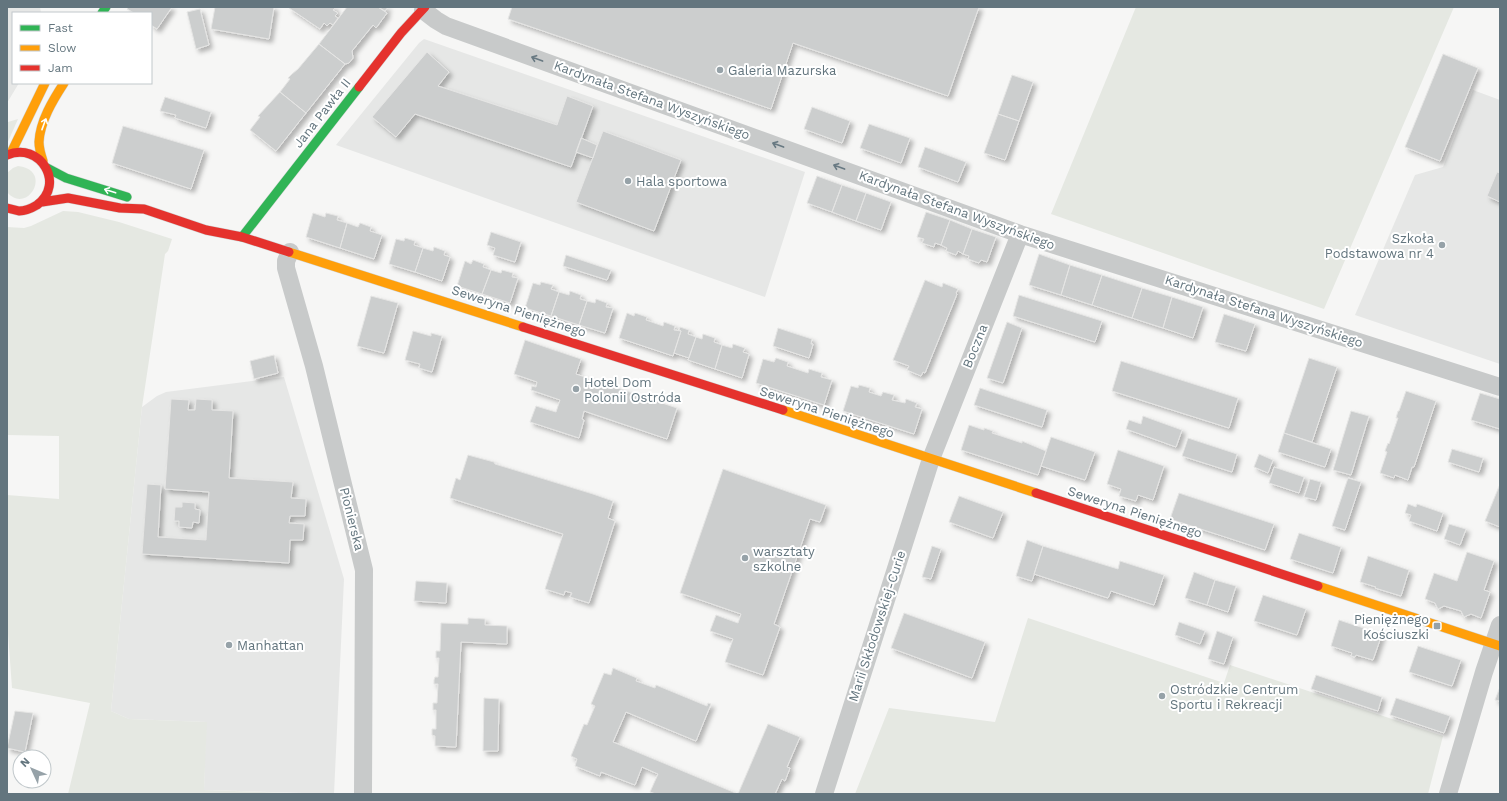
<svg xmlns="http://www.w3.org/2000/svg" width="1507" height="801" font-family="'Work Sans',sans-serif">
<defs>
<filter id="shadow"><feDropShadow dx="3.5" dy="3.5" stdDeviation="2" flood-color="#0004"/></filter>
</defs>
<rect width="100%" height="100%" fill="#f6f6f5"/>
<path fill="#e6e7e6" d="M7,7H40L41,13H13V83H19L7,103Z
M424,39L805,172L765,297L336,145L419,43Z
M1473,90L1500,100V364L1355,315L1415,175L1443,167Z
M284,377L344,579L334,794L204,790L206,722L129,719L111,711L142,407L157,396L166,392Z"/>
<path fill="#e5e8e2" d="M1136,7H1454L1324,309L1051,214Z
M18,119L7,144V124L8,122Z
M18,166C54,170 27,216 7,192V173L13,168Z
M63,211L78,212L119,222L172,239L168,251L165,254L142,407L111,711L129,719L207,722L204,790L320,794H68L90,703L12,688L7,620V495L59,499V436L7,435V227L24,228L31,226Z
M1028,618L1224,683L1230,665L1443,736L1428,794H855L889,708L995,722Z"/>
<path fill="#cccece" stroke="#e5e5e4" filter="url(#shadow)" d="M129,7H172L157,29L151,25V13H134L127,9Z
M215,7H274L269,39L211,29Z
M290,7H336L333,10L338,13L335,16L338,18L333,25L330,23L327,26L324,23L320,29L289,8Z
M347,7H378L387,13L376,28L373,25L352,51L353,58L349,63L345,64L319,44Z
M378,7H388L385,11Z
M512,7H979L948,96L793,43L771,109L508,19Z
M200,9L209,45L196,49L187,12Z
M319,44L345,64L306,113L280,92L290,79L288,78L292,74L298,69Z
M427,52L449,72L438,86L557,125L567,96L593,106L571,167L415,114L396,137L372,117Z
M1443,54L1478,68L1440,161L1405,147Z
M1012,75L1033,82L1019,121L998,114Z
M280,92L306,113L276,151L250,130L260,117L258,116Z
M165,97L211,112L206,128L175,118L176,115L160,111Z
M812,107L850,121L842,143L804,129Z
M998,114L1019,121L1005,160L984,153Z
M869,124L910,138L901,163L860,148Z
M123,126L204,150L191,189L112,163Z
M603,131L681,160L654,231L576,202Z
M581,138L597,145L593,158L576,152Z
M925,147L966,162L958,182L918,167Z
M1497,172L1500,173V202L1487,196Z
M817,176L842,185L832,212L807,203Z
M842,185L866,193L856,221L832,212Z
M866,193L891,202L881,230L856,221Z
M926,212L950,220L941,245L935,243L934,247L922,243L924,239L917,237Z
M313,213L325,217L326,213L338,216L337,220L347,223L340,248L306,237Z
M950,220L972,229L963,254L958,251L956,255L946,251L947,248L941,245Z
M347,223L358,227L360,223L371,227L370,231L382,235L374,259L340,248Z
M972,229L996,237L987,262L981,260L979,263L968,259L969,256L963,254Z
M491,232L521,242L515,262L493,255L495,248L487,245Z
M405,238L415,241L414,245L423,248L415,272L389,264L396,239L404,241Z
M434,247L445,251L444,255L450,257L442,281L415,272L423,248L433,251Z
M1039,254L1070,265L1061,295L1029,285Z
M566,255L611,270L607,280L563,266Z
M473,260L484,264L483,267L491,270L482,294L457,286L465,261L471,264Z
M1070,265L1102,275L1092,305L1061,295Z
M491,270L501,273L502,270L513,273L512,277L518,278L510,303L482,294Z
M1102,275L1142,288L1132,318L1092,305Z
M925,280L942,287L943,283L958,289L956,293L957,294L925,373L923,372L921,376L907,370L909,366L893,360Z
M541,282L553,285L551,289L559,292L551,316L525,308L533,283L540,285Z
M1142,288L1172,297L1163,328L1132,318Z
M570,291L581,295L580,299L587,301L579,325L551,316L559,292L569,295Z
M1019,295L1102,321L1095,342L1013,316Z
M371,296L398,303L384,353L357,346Z
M1172,297L1203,307L1193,338L1163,328Z
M596,299L607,303L606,307L613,308L605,333L579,325L587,301L595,303Z
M627,313L634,316L635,313L647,317L646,320L663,326L664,322L675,326L674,330L681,331L673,356L619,338Z
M1224,314L1255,324L1246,351L1215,342Z
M1007,322L1022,328L1003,383L987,378Z
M680,327L689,330L688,334L696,337L689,358L674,353L681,331L679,330Z
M778,328L812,339L811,344H813L809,358L773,346Z
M413,331L431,336V333L442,336L432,372L419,368L420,364L405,360Z
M703,334L715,338L714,342L722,345L715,369L688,360L696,337L702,339Z
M525,340L581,359L576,374L677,408L667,439L584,411L582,419L584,420L579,438L530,422L536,406L556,412L560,400L531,390L532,386L536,387L537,382L514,374Z
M733,344L745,348L743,352L749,354L742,378L715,369L722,345L732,348Z
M274,355L278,373L254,379L250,361Z
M776,358L788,362L787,366L808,373L809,369L822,373L821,377L832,380L824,405L756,383L763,359L774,362Z
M1309,358L1337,367L1312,442L1284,433Z
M1121,361L1238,398L1229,428L1112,391Z
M859,385L870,388L869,392L881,396L883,392L894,395L892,400L905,403L906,399L917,403L915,407L922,409L914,434L843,411L851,386L858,388Z
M980,388L1047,410L1042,427L974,405Z
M1406,391L1436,401L1414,467H1412L1408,480L1395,475L1394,478L1380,473L1387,452L1385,451L1388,443L1389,444L1398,418H1396L1398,411H1399Z
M1480,393L1500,399V429L1471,420Z
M171,399L189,400L188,410H195L196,399L212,400V410L233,411L229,478L293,482L291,498L306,499L305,516H290L289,523L304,524L303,540H290L289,563L142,554L147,484L161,485L158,537L206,540L209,492L165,489Z
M1351,411L1369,416L1351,475L1333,470Z
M1143,416L1182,430L1176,447L1126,429L1129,420L1141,424Z
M969,425L984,430V428L993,431L992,433L1022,443V441L1046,451L1038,475L961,450Z
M1284,433L1331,449L1325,467L1278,452Z
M1051,437L1095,452L1085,480L1041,466Z
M1188,438L1237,454L1232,472L1182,456Z
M1452,449L1483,458L1479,472L1448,462Z
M1118,450L1164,466L1153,500L1138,495L1136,501L1119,496L1121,489L1107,484Z
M1259,454L1273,460L1268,473L1254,467Z
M468,455L494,462L495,464L593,494L613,501L608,518L615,521L589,603L570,597L572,593L565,591L564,595L545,589L563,534L450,498L456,478L460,480Z
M1274,467L1304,477L1299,493L1269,483Z
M723,469L826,505L820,522L810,519L774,624L780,627L763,675L725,662L733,639L710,631L716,615L738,623L741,614L680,593Z
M1348,478L1361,482L1345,530L1332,526Z
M1310,479L1321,482L1316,500L1304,497Z
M1500,484V527L1485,521Z
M1179,493L1274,524L1265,550L1170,519Z
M959,496L1003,512L993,538L949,522Z
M182,502L195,503V509L200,510L199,523L193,522L192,528L179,527V521H174L175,507H182Z
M1408,504L1416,507L1417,504L1443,513L1437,531L1409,521L1411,515L1405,513Z
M1449,524L1466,529L1460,545L1444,539Z
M1299,533L1341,547L1333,573L1290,559Z
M1027,540L1043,546L1032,581L1016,576Z
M932,546L941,549L931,579L922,577Z
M1043,546L1118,569L1120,561L1164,575L1154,605L1111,591L1108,598L1034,574Z
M1467,552L1494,561L1484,590L1490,592L1481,618L1471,614L1464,617L1461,611L1444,606L1438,609L1435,603L1425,599L1434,573L1457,581Z
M1368,556L1409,570L1401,596L1375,588L1376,587L1360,582Z
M1194,572L1215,580L1207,605L1185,598Z
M1215,580L1236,586L1228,612L1207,605Z
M416,581L447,583L446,603L414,601Z
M1263,595L1306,609L1297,635L1254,621Z
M904,613L985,642L972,678L891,648Z
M468,618L485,619V625L507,626V644L461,642L456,747L435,746V736L432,735V729H436V710H433V703H437L438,684H434V680L435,677H438L439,658H436V651H440L441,623L468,624Z
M1339,620L1382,634L1373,660L1356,655L1355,657L1351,656L1352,653L1331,646Z
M1179,622L1205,631L1200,644L1175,635Z
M1217,631L1233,637L1224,664L1208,659Z
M1418,646L1461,660L1452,686L1409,672Z
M613,668L637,678L636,681L655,688L656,685L707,706L708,703L711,704L696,741L626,712L613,742L738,794H656L650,792L658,774L642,767L635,785L601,772L600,776L575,766L577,759L571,756L584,724L587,725L595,706L591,704L604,673L611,675Z
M1316,675L1382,697L1378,711L1311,689Z
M1500,687V701L1495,700Z
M484,698L499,699L498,751H483Z
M1396,698L1450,716L1444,733L1390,715Z
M15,711L33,713L25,752L7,748Z
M768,724L800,737L787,767L790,768L785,781L782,779L775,794H738Z"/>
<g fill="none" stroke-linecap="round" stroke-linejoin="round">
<g stroke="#d1d3d3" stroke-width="10">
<path id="fast" d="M102,13L106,7
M47,168L66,178L127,197
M242,237L359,87"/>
</g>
<g stroke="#d1d3d3" stroke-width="10">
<path id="slow" d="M11,153L45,83
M43,161C41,155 39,148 39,142C40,121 53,100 64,83
M289,252L523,327
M783,410L1036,493
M1318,586L1500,646"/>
</g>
<g stroke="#d1d3d3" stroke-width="10">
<path id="jam" d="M359,87L401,33L425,7
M7,155C40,141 66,184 37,205C32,208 25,211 19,211C15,210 11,209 7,208
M42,202L68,198L120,208L144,209L206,230L242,237L289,252
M523,327L783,410
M1036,493L1318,586"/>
</g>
<path stroke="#c8caca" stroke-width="18" d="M423,10L436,20L446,26L1020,234L1500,387
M290,252L286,261V268L314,366L364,570L363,794
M824,794L931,459L1020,234
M1448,794L1484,672L1500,625"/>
<use href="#fast" stroke="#30b455" stroke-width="9"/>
<use href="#slow" stroke="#ff9f0a" stroke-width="9"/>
<use href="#jam" stroke="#e5322d" stroke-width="9"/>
</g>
<defs><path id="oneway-shaft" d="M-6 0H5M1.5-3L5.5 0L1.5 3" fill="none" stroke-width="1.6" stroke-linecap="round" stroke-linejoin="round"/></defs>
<g stroke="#687982">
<use href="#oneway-shaft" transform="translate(537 59) rotate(-160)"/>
<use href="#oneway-shaft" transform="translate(778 145) rotate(-160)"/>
<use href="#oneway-shaft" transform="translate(839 167) rotate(-160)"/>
</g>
<g stroke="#fff">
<use href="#oneway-shaft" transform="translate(44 124) rotate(-70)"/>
<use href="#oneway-shaft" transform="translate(110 191) rotate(-162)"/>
</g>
<g fill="#96a2a8" stroke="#fff" stroke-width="1.5">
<circle cx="720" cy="70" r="4"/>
<circle cx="628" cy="181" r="4"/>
<circle cx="1442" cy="245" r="4"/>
<circle cx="576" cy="389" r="4"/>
<circle cx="745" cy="558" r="4"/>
<rect x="1433" y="622" width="8" height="8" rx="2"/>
<circle cx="229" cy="645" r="4"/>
<circle cx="1162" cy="696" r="4"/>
</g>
<g text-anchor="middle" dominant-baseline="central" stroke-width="4" stroke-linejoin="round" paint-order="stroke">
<g font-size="13" fill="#63757e" stroke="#fff" text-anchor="start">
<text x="728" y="70">Galeria Mazurska</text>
<text x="636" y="181">Hala sportowa</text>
<text x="1434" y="238" text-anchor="end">Szkoła<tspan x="1434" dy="15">Podstawowa nr 4</tspan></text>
<text x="584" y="382">Hotel Dom<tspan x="584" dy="15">Polonii Ostróda</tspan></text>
<text x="753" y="551">warsztaty<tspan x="753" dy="15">szkolne</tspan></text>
<text x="1429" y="619" text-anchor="end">Pieniężnego<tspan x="1429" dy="15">Kościuszki</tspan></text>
<text x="237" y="645">Manhattan</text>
<text x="1170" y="689">Ostródzkie Centrum<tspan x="1170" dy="15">Sportu i Rekreacji</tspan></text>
</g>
<g font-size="13" fill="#63757e" stroke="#fff">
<text transform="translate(652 100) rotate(20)">Kardynała Stefana Wyszyńskiego</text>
<text transform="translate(322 113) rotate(-52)">Jana Pawła II</text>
<text transform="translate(957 210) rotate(20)">Kardynała Stefana Wyszyńskiego</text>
<text transform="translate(519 311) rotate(18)">Seweryna Pieniężnego</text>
<text transform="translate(1264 311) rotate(18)">Kardynała Stefana Wyszyńskiego</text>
<text transform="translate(975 346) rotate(-68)">Boczna</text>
<text transform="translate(827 412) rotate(18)">Seweryna Pieniężnego</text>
<text transform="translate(1135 512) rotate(18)">Seweryna Pieniężnego</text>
<text transform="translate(352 519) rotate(76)">Pionierska</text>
<text transform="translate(877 626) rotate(-72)">Marii Skłodowskiej-Curie</text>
</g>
</g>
<rect width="1507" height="801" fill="none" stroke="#63757e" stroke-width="16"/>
<rect x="12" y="12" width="140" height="72" fill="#ffffff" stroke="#c1c8cb"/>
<rect x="20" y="25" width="20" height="6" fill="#30b455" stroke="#c1c8cb"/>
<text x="48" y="32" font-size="12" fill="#63757e">Fast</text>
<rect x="20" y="45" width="20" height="6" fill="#ff9f0a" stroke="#c1c8cb"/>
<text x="48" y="52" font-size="12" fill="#63757e">Slow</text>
<rect x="20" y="65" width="20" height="6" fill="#e5322d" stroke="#c1c8cb"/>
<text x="48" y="72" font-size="12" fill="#63757e">Jam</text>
<g transform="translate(32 769) rotate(314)"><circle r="19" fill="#ffffff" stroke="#c1c8cb"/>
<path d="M0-3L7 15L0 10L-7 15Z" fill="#96a2a8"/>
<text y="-6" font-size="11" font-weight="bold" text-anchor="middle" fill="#63757e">N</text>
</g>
</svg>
